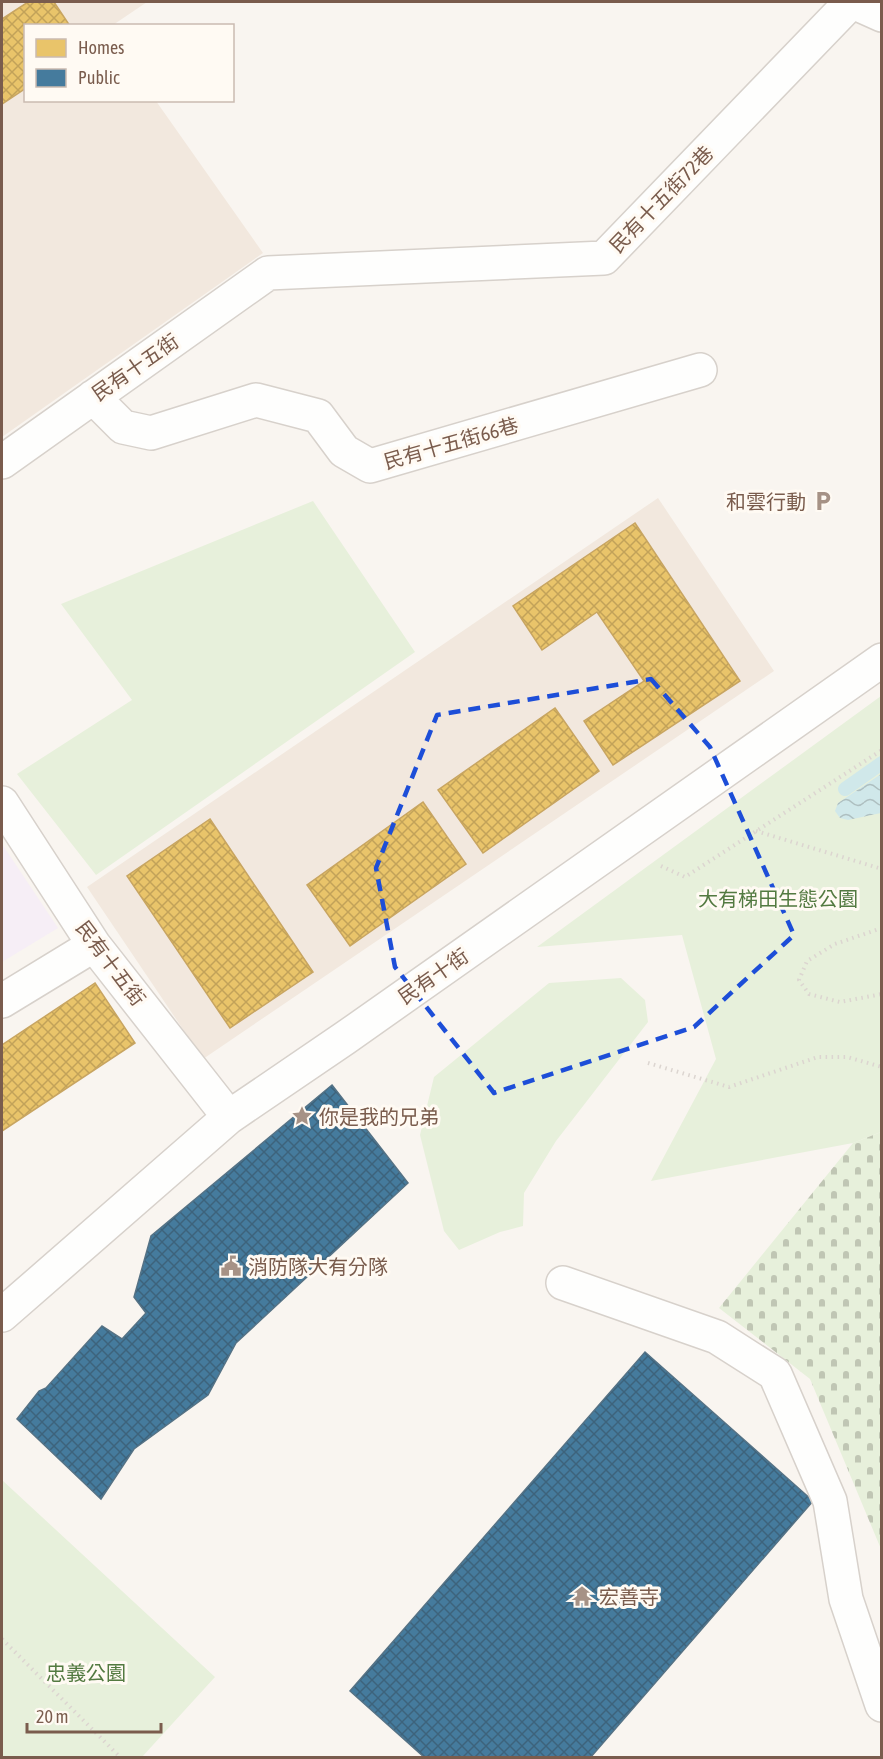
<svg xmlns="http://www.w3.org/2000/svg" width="883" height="1759" font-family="'Asap Condensed','Noto Sans TC',sans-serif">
<defs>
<pattern id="cemetery-stones" width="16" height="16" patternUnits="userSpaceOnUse" patternTransform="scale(1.5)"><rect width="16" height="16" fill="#e7f0db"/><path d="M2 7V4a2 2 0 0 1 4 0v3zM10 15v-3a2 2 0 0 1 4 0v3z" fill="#c0c6b4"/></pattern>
<pattern id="water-waves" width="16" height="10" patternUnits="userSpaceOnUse" patternTransform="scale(1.5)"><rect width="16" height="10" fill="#d0e8ea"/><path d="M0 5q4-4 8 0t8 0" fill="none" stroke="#aebfc0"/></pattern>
<pattern id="homes-cross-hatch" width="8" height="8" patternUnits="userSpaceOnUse" patternTransform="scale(1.5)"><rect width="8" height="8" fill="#e9c46a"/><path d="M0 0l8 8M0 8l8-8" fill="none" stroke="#c2a259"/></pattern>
<pattern id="public-cross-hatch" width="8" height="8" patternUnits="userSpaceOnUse" patternTransform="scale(1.5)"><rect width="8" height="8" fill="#457b9d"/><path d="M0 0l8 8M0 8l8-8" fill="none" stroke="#3d637c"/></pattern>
</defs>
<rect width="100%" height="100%" fill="#f9f5f0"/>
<path fill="#f2e8de" d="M2,2H147L113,25L26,26V100L156,101L263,253L2,437Z
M658,498L774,671L203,1059L87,887Z"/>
<path fill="#f6eef6" d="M2,844L58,928L2,962V843Z"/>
<path fill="#e7f0db" d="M313,501L415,652L96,875L17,774L132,700L61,604Z
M881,696V1132L853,1143L651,1181L716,1059L682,935L537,947Z
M621,978L645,1000L648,1022L556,1141L524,1193L523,1226L500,1232L459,1250L444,1231L420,1135L434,1077L549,983Z
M2,1480L215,1677L142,1757H2Z"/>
<path fill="url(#cemetery-stones)" d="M881,1132H882L881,1549L810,1379L719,1308L853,1143Z"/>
<path fill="url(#water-waves)" d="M881,774V813L848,820L840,818L835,811L838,803Z"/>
<path fill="url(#homes-cross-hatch)" stroke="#c8a561" stroke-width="1.5" d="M28,2H54L70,26H26V88L2,104V19Z
M635,523L740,681L613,765L584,721L644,681L597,612L542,650L513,606Z
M555,708L599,771L483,853L438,790Z
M423,802L466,864L350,946L307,885Z
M210,819L313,972L230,1028L127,876Z
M95,983L135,1043L2,1131V1045Z"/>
<path fill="url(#public-cross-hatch)" stroke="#557285" stroke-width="1.5" d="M332,1085L408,1183L236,1343L208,1395L134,1449L101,1499L17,1419L39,1391L46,1388L102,1326L122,1339L146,1313L134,1297L151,1236Z
M645,1352L813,1501L590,1758H425L350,1691Z"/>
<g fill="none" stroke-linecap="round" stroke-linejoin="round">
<path stroke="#d0e8ea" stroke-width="14" d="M845,789L882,763"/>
<g stroke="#d7d1cb" stroke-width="36">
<path id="minor" d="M853,2L882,15
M93,397L123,427L151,433L256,400L318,416L344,451L370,466L700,370
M2,462L268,273L604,258L851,2
M2,803L94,945L229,1117
M2,1001L94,945
M563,1283L717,1337L775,1374L830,1501L846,1599L882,1705
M2,1315L229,1117L345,1038L882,660"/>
</g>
<path stroke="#dcd5d0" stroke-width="4" stroke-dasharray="1.5 4.5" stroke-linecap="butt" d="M756,831L882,869
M661,866L685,877L882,750
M882,928L835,944L807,961L799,980L809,994L840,1002L882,994
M648,1063L729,1087L818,1057H847L882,1067
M2,1639L121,1758"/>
<use href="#minor" stroke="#fefefd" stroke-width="33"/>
</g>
<path fill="none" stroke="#1d4ed8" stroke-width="4.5" stroke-dasharray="12 8" stroke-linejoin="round" d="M651,679L710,747L794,935L694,1027L494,1093L395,967L376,868L437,715Z"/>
<defs>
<g id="parking-bare" transform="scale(1.62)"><path d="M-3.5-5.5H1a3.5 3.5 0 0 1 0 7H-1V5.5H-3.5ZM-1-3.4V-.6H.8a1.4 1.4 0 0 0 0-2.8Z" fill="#a69286" stroke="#fffaf3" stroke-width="2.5" paint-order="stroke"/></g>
<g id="sight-bare" transform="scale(1.62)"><path d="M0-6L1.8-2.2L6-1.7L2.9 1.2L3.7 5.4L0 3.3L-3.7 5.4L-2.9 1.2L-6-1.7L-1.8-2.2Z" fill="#a69286" stroke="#fffaf3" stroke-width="2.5" paint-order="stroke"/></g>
<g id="civic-bare" transform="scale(1.62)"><path d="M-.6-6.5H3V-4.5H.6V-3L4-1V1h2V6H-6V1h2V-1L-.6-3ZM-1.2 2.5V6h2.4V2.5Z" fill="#a69286" stroke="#fffaf3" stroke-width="2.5" paint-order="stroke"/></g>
<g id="temple-bare" transform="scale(1.62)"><path d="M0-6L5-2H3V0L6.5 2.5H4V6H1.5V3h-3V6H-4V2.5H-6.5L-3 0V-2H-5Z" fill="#a69286" stroke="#fffaf3" stroke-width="2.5" paint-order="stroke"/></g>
</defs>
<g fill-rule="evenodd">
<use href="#parking-bare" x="823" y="501"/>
<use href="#sight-bare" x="302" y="1116"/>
<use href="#civic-bare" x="231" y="1266"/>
<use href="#temple-bare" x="582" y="1596"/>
</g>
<g text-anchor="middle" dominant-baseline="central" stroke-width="6" stroke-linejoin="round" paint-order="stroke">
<g font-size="20" fill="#7a5c4d" stroke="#fffaf3">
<text transform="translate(661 199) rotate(-46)">民有十五街72巷</text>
<text transform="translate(135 367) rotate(-35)">民有十五街</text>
<text transform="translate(451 443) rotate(-16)">民有十五街66巷</text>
<text transform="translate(111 963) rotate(53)">民有十五街</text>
<text transform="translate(433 976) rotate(-35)">民有十街</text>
</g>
<g font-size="20" fill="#7a5c4d" stroke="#fffaf3" text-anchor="start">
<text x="806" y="501" text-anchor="end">和雲行動</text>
<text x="319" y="1116">你是我的兄弟</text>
<text x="248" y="1266">消防隊大有分隊</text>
<text x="599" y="1596">宏善寺</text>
</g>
<g font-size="20" fill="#537a41" stroke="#fffaf3">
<text x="778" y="898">大有梯田生態公園</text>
<text x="86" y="1672">忠義公園</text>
</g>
</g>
<rect width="883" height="1759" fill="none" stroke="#7a5c4d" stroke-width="6"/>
<rect x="24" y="24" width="210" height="78" fill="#fffaf3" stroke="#cabbb1" stroke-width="1.5"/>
<rect x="36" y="39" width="30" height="18" fill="#e9c46a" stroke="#cabbb1" stroke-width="1.5"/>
<text x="78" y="54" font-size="18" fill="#7a5c4d">Homes</text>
<rect x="36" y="69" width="30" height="18" fill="#457b9d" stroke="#cabbb1" stroke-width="1.5"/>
<text x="78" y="84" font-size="18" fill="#7a5c4d">Public</text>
<path d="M27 1723v9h134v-9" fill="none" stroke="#7a5c4d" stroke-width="3"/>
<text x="36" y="1723" font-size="18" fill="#7a5c4d" stroke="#fffaf3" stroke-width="4.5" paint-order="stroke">20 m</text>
</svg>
